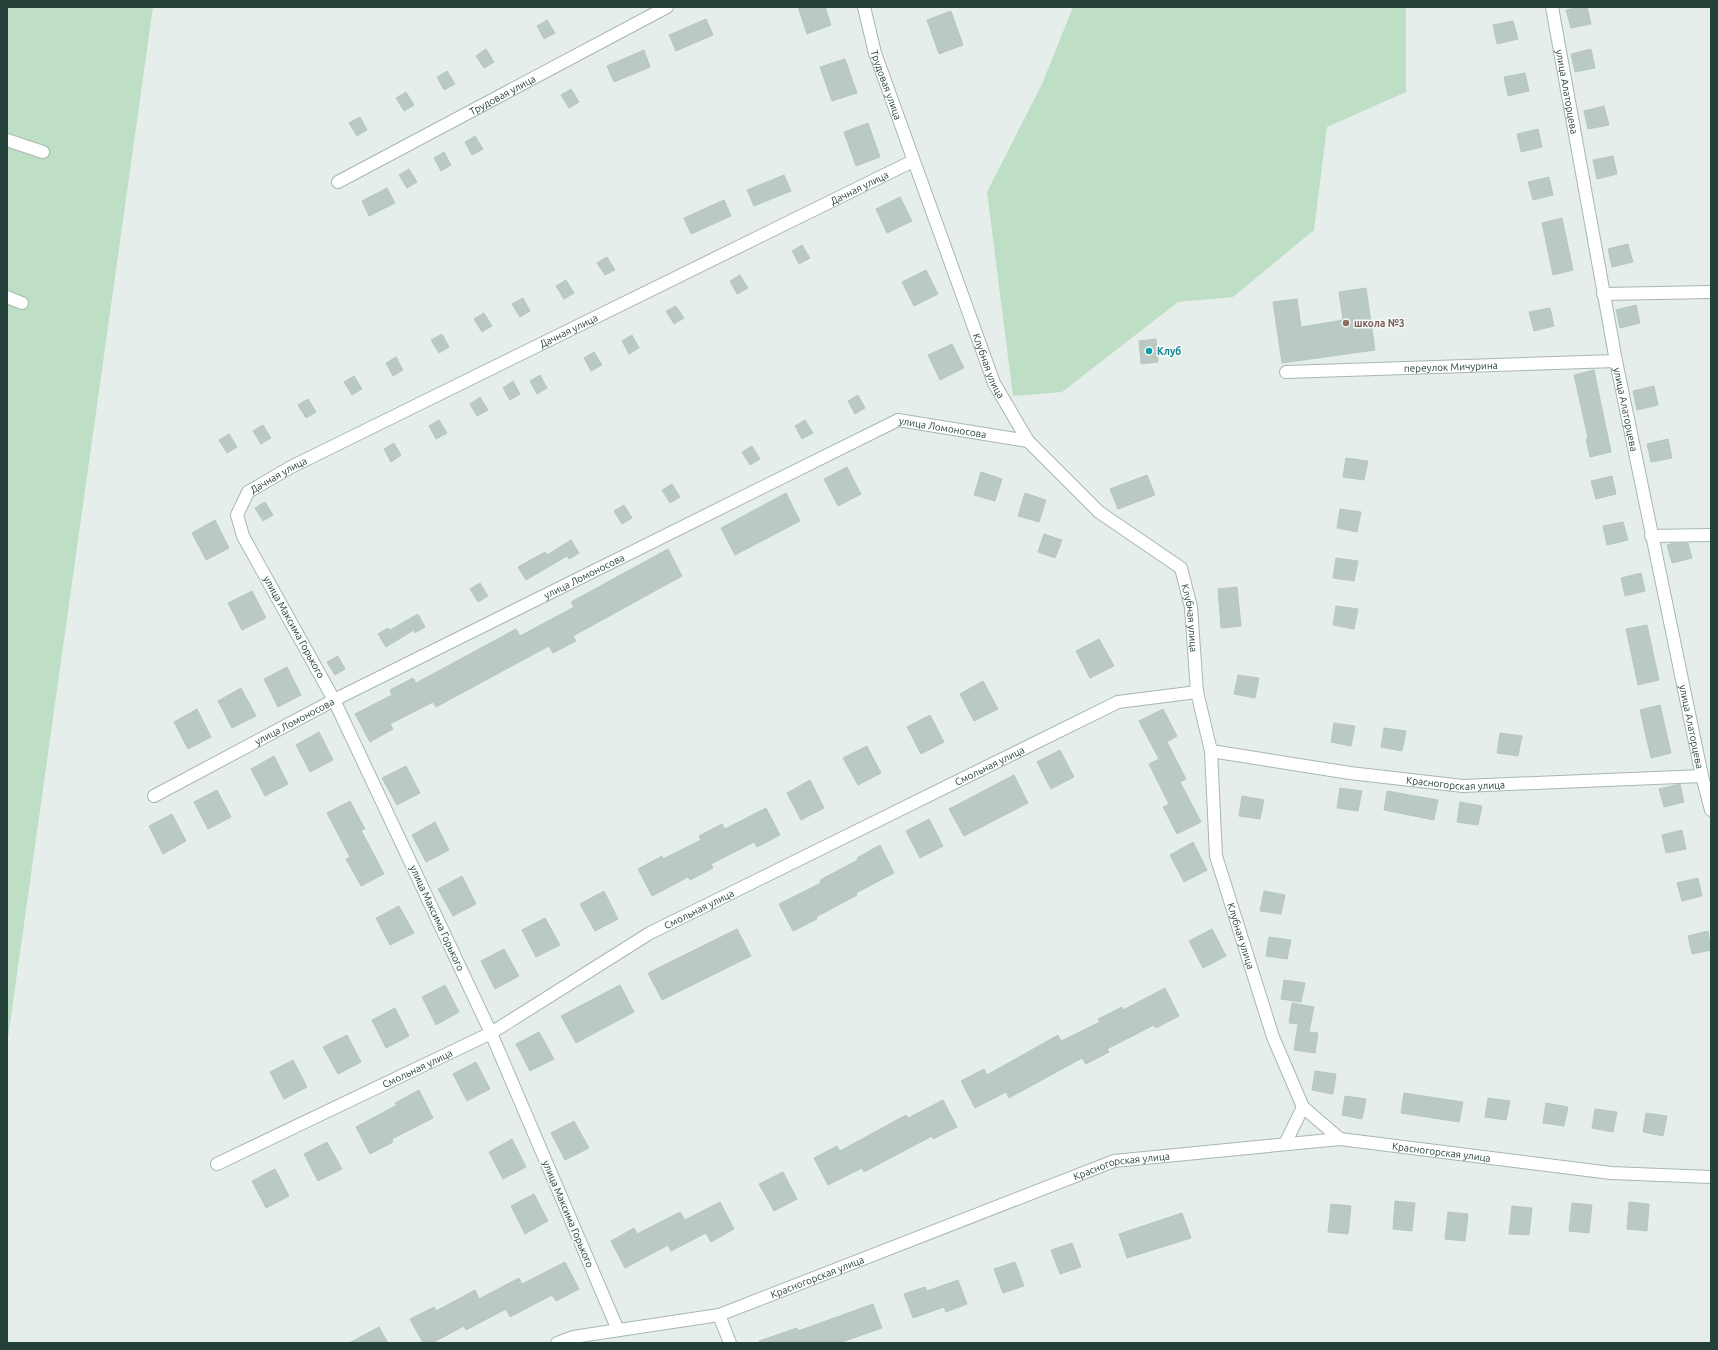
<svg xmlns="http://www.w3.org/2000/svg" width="1718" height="1350" font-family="Ubuntu,sans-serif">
<rect width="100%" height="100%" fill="#e5eeea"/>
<path fill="#bedfc6" d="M7,7H153L7,1045Z
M1073,7H1406V92L1327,127L1314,230L1233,297L1178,302L1062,392L1013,396L987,192L1042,84Z"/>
<path fill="#bac9c3" stroke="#b7c8c1" d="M798,7H825L831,25L807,34Z
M1580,7H1587L1591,24L1571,28L1566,10Z
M951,11L963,45L939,54L927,20Z
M706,19L713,35L676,51L669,35Z
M547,20L555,33L544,39L537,26Z
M1513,21L1518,39L1497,44L1493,25Z
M486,49L494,62L484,68L476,56Z
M1591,49L1595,68L1575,72L1571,54Z
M644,50L650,67L614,82L607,66Z
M845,59L857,93L832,101L820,67Z
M447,71L455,84L444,90L437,77Z
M1525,73L1529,91L1508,96L1504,77Z
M571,89L579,102L569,108L561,95Z
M406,92L414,105L404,111L396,98Z
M1604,106L1609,125L1588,129L1584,111Z
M360,117L367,130L357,136L349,123Z
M868,123L880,157L856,166L844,132Z
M1538,129L1542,147L1521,152L1517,134Z
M475,136L483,149L472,155L465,142Z
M444,152L451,165L441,171L434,158Z
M1613,156L1617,174L1597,179L1593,160Z
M409,169L417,182L407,188L399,175Z
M784,175L791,191L754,206L747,190Z
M1549,177L1553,195L1533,200L1528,182Z
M387,188L395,203L369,216L362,201Z
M900,197L912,221L887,233L876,209Z
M724,200L731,216L691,234L684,218Z
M1562,218L1573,270L1553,275L1542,223Z
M1628,244L1633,262L1612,267L1608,249Z
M802,245L810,258L799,264L792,251Z
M607,257L615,270L605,275L597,263Z
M926,270L938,294L914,306L902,282Z
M740,275L748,288L737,294L730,281Z
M566,280L574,293L564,299L556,286Z
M1366,288L1375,350L1282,363L1273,302L1297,299L1301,327L1343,320L1339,292Z
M523,298L530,311L520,317L512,304Z
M1636,305L1640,323L1620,328L1616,310Z
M676,306L684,318L674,324L666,311Z
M1550,308L1554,326L1534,331L1529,312Z
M484,313L492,326L482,332L474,319Z
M442,334L449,347L439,353L431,340Z
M632,335L639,348L629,354L622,341Z
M1156,339L1158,362L1141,364L1139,341Z
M952,344L964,368L940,380L928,355Z
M594,352L602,365L591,371L584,358Z
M396,357L403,370L393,376L386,363Z
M1594,370L1611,452L1590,457L1586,439L1588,438L1574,375Z
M540,375L547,388L537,394L530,381Z
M354,376L362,389L352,395L344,382Z
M513,381L520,394L510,400L503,388Z
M1654,386L1658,405L1637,410L1633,391Z
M858,395L865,408L855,414L848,401Z
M480,397L488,410L477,416L470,404Z
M308,399L316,412L306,418L298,405Z
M439,420L447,433L436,439L429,426Z
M805,420L813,433L802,439L795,426Z
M263,425L271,438L261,444L253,431Z
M229,434L237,447L227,453L219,440Z
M1668,439L1672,458L1651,462L1647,444Z
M394,443L401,455L391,462L384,449Z
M752,446L760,459L750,465L742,452Z
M1346,458L1368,461L1364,480L1343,477Z
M847,467L861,494L838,506L824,479Z
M981,472L1002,479L995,501L974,495Z
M1147,475L1155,495L1118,509L1110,489Z
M1612,476L1616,494L1596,499L1591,481Z
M672,484L680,497L670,503L662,490Z
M786,493L800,521L735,555L721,528Z
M1025,493L1046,500L1039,522L1018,516Z
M265,502L273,515L263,521L255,508Z
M624,505L632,518L622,524L614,511Z
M1340,509L1361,512L1357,532L1337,528Z
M215,520L229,548L206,560L192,533Z
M1623,522L1628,540L1607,545L1603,526Z
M1044,534L1062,540L1055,558L1038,552Z
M571,540L579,553L569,559L567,556L526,580L518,567L545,552L547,555Z
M1674,543H1688L1692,558L1672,563L1667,545Z
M668,549L682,576L573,636L576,641L553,653L549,646L436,707L433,702L390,724L393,729L370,742L355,714L392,695L390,690L413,678L416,683L516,629L520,636L574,607L571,602Z
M1336,558L1358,561L1354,581L1333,578Z
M1641,573L1645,591L1625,596L1621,578Z
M480,583L488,596L478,602L470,589Z
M1237,587L1241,626L1221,628L1218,589Z
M252,591L266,618L242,630L228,603Z
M1336,606L1358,609L1354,629L1333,625Z
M418,614L425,627L415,633L414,630L386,647L378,634L388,628L390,630Z
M1647,625L1659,680L1638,685L1626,629Z
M1099,639L1114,666L1090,678L1076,651Z
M338,656L345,669L335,675L327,662Z
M287,667L301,695L278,707L264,679Z
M1238,675L1259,678L1255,698L1234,694Z
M983,681L998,709L974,721L960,694Z
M241,688L256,716L232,728L218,701Z
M1660,705L1671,753L1651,758L1640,710Z
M197,709L211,737L188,749L174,722Z
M1163,709L1177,736L1167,742L1186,779L1180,782L1201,822L1177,834L1163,807L1169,804L1149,764L1159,759L1139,721Z
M930,715L944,742L921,754L907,727Z
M1334,723L1355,726L1351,746L1331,742Z
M1384,728L1406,731L1402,751L1381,747Z
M319,732L333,760L310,772L296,745Z
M1500,733L1522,736L1518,756L1497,753Z
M867,746L881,773L858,785L843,758Z
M1060,750L1074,777L1051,789L1037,762Z
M274,756L288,784L265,796L251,769Z
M406,766L420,793L397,805L382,778Z
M1014,775L1028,803L964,836L949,809Z
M810,780L824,808L801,820L787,793Z
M1680,784L1684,802L1664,807L1659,789Z
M1340,788L1362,791L1358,811L1337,808Z
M217,790L231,817L208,829L194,802Z
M1387,791L1438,800L1434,820L1384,810Z
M1242,796L1264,800L1260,819L1239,816Z
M350,801L365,829L361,830L384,874L361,886L346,859L350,857L327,813Z
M1460,802L1482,806L1478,825L1457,822Z
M766,808L780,835L757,847L754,842L711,864L713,868L690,880L688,877L652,896L638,869L662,856L663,859L701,840L699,836L722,824L725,829Z
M172,814L186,841L163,854L149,826Z
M929,819L943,846L920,858L906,831Z
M435,822L449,850L426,862L412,835Z
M1682,830L1686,849L1666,853L1662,835Z
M1193,842L1207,870L1184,882L1170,855Z
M880,845L894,873L856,893L857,895L816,917L817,919L793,931L779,904L821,883L820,880L858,860L857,858Z
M462,876L476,904L453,916L438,889Z
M1698,878L1702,896L1682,901L1677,883Z
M604,891L618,919L595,931L580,904Z
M1264,891L1285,895L1281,914L1260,911Z
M399,906L414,933L390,945L376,918Z
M545,918L560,945L536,957L522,930Z
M737,929L751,956L662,1000L648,973Z
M1212,929L1226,956L1203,968L1189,941Z
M1708,931L1711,950L1692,954L1688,936Z
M1269,937L1291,940L1287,959L1266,956Z
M504,949L519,976L495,989L481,961Z
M1284,980L1305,983L1301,1002L1281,999Z
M445,985L459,1012L436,1025L422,997Z
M620,985L634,1012L576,1043L561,1016Z
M1165,988L1179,1016L1156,1028L1154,1025L1107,1049L1109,1052L1086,1064L1082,1058L1009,1098L1006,1092L975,1108L961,1081L984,1069L987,1075L1058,1035L1061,1041L1100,1022L1098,1019L1122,1007L1123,1010Z
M1292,1003L1314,1007L1309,1032L1318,1033L1315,1053L1294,1050L1298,1024L1289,1023Z
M395,1008L409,1036L386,1048L372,1020Z
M539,1032L554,1059L530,1071L516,1044Z
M347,1035L361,1062L338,1074L323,1047Z
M293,1060L307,1087L284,1099L270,1072Z
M476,1062L490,1089L467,1101L453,1074Z
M1315,1071L1336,1074L1333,1094L1312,1090Z
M419,1090L433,1118L392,1139L393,1142L370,1154L356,1127L397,1105L395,1103Z
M1404,1093L1463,1102L1459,1122L1401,1113Z
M1345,1096L1366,1099L1362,1119L1342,1115Z
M1488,1098L1510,1101L1506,1120L1485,1117Z
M943,1100L957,1127L933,1139L932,1136L864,1172L862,1168L828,1185L814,1158L837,1146L840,1151L906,1115L908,1118Z
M1546,1103L1568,1107L1564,1126L1543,1123Z
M1595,1109L1617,1112L1613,1132L1592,1128Z
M1646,1113L1667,1116L1663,1136L1643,1132Z
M574,1121L589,1148L565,1160L551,1133Z
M512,1139L526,1167L503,1179L489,1152Z
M327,1142L342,1169L318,1181L304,1154Z
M275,1169L289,1196L266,1208L252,1181Z
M783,1172L797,1199L774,1211L759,1184Z
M534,1194L548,1221L525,1234L511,1206Z
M1395,1201L1415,1203L1412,1231L1393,1229Z
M720,1202L734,1229L711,1242L706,1233L671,1251L668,1245L625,1268L611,1241L634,1228L637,1234L680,1212L685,1220Z
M1629,1202L1649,1204L1647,1231L1627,1229Z
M1572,1203L1592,1205L1589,1233L1569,1231Z
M1331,1204L1351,1206L1348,1234L1328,1232Z
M1512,1206L1532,1208L1529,1235L1509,1234Z
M1448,1212L1468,1214L1465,1241L1445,1239Z
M1182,1213L1191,1238L1127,1258L1119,1234Z
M1072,1243L1081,1267L1060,1274L1051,1250Z
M565,1262L579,1289L556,1301L552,1295L510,1317L506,1309L466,1330L464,1326L432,1343H423L410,1319L434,1307L436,1311L475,1290L479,1299L519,1278L522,1284Z
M1015,1262L1024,1286L1003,1293L994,1269Z
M958,1280L967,1304L946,1312L944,1307L913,1318L904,1294L925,1287L927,1291Z
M873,1304L882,1328L839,1343H760L759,1341L797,1328L798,1331Z
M379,1327L388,1343H349Z"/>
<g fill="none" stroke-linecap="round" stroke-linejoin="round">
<g stroke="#a7b7b1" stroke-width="14">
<g id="minor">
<path id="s1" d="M864,7L875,53L994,383L1028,441L1099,512L1181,568L1191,607L1197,692L1211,751L1216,856L1273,1037L1303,1107L1340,1139"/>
<path id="s2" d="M1552,7L1616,361L1702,776L1711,810"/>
<path d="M7,140L43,152"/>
<path id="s3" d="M338,182L667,7"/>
<path d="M1603,294L1711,292"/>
<path d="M7,297L22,303"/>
<path id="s4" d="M1286,372L1616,361"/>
<path d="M1651,536L1711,535"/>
<path id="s5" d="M1211,751L1350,773L1463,786L1702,776"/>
<path id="s6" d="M154,796L334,700L898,420L1028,441"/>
<path d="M1285,1144L1303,1107"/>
<path id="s7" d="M217,1164L491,1033L650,933L1118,702L1197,692"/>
<path d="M719,1315L730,1343"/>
<path id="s8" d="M618,1330L491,1033L334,700L243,536L237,515L248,492L291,467L913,161"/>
<path id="s9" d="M557,1343L573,1337L719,1315L1114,1161L1340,1139L1611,1173L1711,1177"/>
</g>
</g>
<use href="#minor" stroke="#fff" stroke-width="12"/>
</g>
<circle fill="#8d6e63" stroke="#f6faf8" stroke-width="1.5" cx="1346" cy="323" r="4"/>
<circle fill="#0f9aa8" stroke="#f6faf8" stroke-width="1.5" cx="1149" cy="351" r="4"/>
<g text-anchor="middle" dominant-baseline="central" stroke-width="3" stroke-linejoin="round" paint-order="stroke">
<g font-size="10" fill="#234138" stroke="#f6faf8">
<text stroke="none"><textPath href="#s1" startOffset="81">Трудовая улица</textPath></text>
<text stroke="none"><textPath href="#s2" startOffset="86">улица Алаторцева</textPath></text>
<text stroke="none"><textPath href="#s3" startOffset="186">Трудовая улица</textPath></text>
<text stroke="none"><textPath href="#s8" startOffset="1609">Дачная улица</textPath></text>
<text stroke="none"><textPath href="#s8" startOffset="1285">Дачная улица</textPath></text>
<text stroke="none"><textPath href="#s1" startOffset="380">Клубная улица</textPath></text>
<text stroke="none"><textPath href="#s4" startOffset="165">переулок Мичурина</textPath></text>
<text stroke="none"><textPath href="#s2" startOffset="409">улица Алаторцева</textPath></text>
<text stroke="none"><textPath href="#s6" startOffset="879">улица Ломоносова</textPath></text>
<text stroke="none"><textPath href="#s8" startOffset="961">Дачная улица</textPath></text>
<text stroke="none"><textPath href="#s6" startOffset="483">улица Ломоносова</textPath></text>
<text stroke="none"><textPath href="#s1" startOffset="716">Клубная улица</textPath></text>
<text transform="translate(294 627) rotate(61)">улица Максима Горького</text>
<text stroke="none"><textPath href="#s6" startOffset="159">улица Ломоносова</textPath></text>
<text stroke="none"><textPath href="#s2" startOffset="733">улица Алаторцева</textPath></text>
<text stroke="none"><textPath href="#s7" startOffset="870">Смольная улица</textPath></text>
<text stroke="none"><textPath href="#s5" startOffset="247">Красногорская улица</textPath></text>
<text stroke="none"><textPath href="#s7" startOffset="546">Смольная улица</textPath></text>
<text transform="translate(437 918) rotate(65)">улица Максима Горького</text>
<text stroke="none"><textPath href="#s1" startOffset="1040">Клубная улица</textPath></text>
<text stroke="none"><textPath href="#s7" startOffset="222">Смольная улица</textPath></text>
<text stroke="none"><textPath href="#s9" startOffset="918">Красногорская улица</textPath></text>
<text stroke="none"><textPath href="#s9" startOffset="595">Красногорская улица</textPath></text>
<text transform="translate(568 1214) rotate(67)">улица Максима Горького</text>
<text stroke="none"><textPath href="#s9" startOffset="270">Красногорская улица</textPath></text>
</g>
<g font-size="10" font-weight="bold" fill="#785e54" stroke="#f6faf8" text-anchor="start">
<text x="1354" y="323">школа №3</text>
</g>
<g font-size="10" font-weight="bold" fill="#0d838f" stroke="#f6faf8" text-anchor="start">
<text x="1157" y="351">Клуб</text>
</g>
</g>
<rect width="1718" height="1350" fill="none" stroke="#234138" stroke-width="16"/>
</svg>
